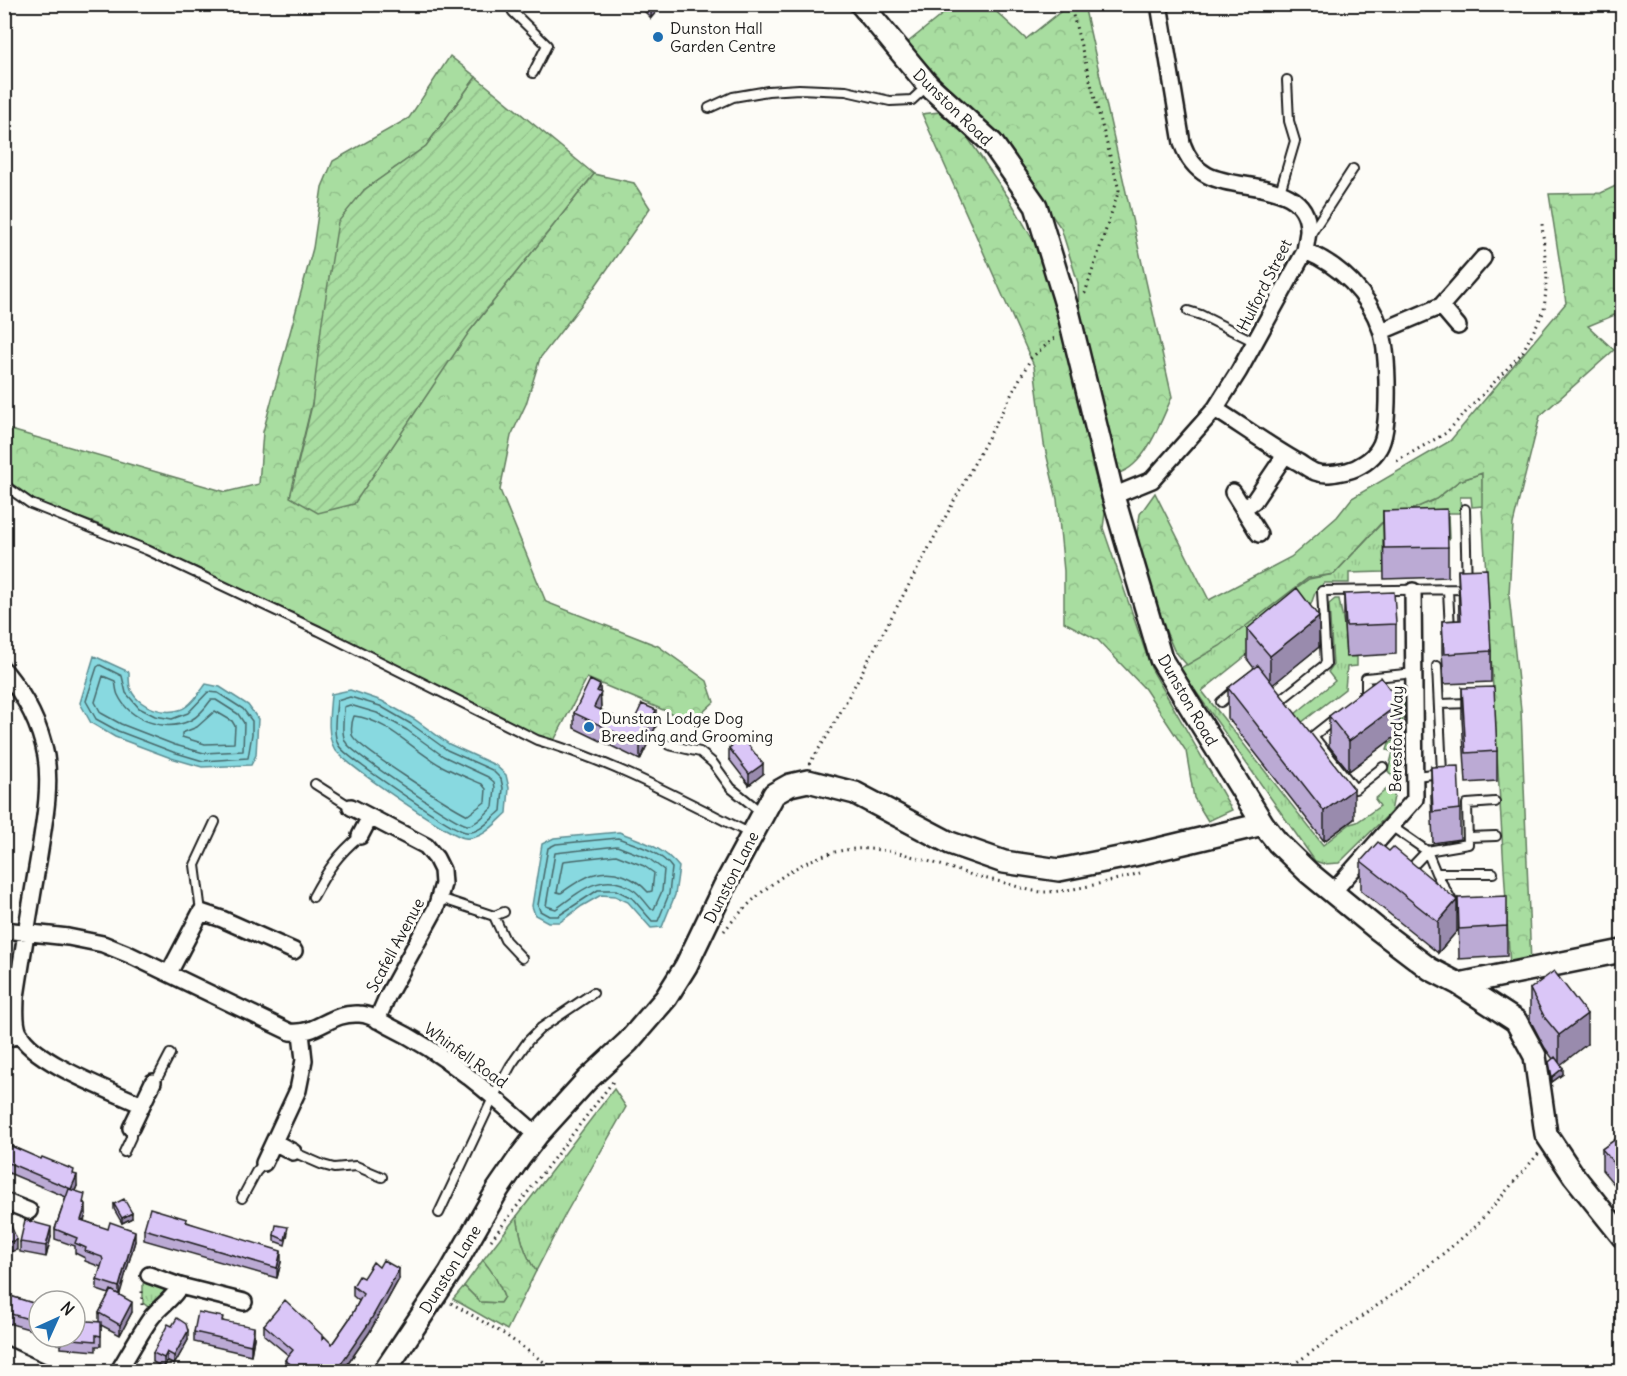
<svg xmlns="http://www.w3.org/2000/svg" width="1627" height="1376" font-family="Delius,sans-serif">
<defs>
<pattern id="grass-tufts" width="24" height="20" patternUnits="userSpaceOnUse" patternTransform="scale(1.5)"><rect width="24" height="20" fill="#a8dda0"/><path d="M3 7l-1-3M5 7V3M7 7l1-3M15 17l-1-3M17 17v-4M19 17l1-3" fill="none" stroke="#90bd89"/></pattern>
<pattern id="forest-crowns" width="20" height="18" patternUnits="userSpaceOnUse" patternTransform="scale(1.5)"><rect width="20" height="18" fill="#a8dda0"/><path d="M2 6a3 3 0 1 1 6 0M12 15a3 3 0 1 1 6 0" fill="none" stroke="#90bd89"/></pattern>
<pattern id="garden-furrows" width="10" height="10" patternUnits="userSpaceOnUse" patternTransform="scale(1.5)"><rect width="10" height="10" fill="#a8dda0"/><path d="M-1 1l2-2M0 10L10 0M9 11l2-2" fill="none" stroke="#90bd89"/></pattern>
</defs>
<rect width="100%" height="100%" fill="#fdfcf7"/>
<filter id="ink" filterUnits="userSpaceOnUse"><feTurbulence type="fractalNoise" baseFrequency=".0167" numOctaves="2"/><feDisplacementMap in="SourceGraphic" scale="12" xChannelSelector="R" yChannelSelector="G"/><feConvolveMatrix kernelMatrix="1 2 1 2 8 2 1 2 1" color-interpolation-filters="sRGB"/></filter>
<g filter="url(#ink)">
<path fill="url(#grass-tufts)" stroke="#627c5e" stroke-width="1.5" d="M1482,473L1483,506L1472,507L1471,497H1460L1461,513H1448L1449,539L1383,540L1384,572L1349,573V583H1324L1315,593L1311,604L1202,691L1323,845L1350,824L1357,822L1380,806L1375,799L1396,781L1388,771L1393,752L1387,750L1389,744L1401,735L1381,708L1384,688L1398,694L1404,702L1400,765L1391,812L1339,863L1324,864L1315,861L1180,669L1309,579L1334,574L1382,523L1437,498L1459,481Z
M1335,599H1339L1344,625L1346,656L1357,657V666L1347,667L1345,689L1297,726L1283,724L1335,681L1328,672L1333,665L1329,604Z
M614,1089L626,1107L566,1213L536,1271C524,1254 520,1236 517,1216Z
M483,1260L495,1274L504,1297L500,1303L480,1302L464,1286Z
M146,1280L164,1285L169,1290L151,1309L143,1303V1284Z"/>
<path fill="url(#forest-crowns)" stroke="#627c5e" stroke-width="1.5" d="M954,5H989L1026,39L1069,5H1084L1172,397C1161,421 1146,465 1119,473L1109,459L1080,343L1078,283L1061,228L1001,145L907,43Z
M450,56L476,77L426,146L364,190L294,477L469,332L594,174L634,183L650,208L589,295L540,358L526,404L511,436L500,490L546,602L658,646L707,681L714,702L692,722L587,678L549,750L515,734L275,606L219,580L196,567L172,560L111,529L32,500L5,481L4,428L226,492L259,484L263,432L313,248L322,187L333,161L409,118Z
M939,112L966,135L1010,200L1041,254L1067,328L1092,464L1105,513L1103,528L1151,668L1232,810L1208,821L1194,798L1186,751L1145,689L1098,640L1064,622V571L1057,499L1044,444L1034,366L922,114Z
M1622,183V312L1588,326L1614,350L1540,416L1513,524L1509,595L1521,710L1531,964L1510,967L1482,508V473L1459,481L1436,499L1381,523L1334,574L1308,578L1220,646L1187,665L1174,650L1153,601L1136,540L1140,514L1155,493L1209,600L1291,557L1337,517L1352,498L1450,441L1566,303L1549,194L1601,193Z
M517,1216C520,1236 524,1254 536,1271L507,1330L453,1299L464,1286L480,1302L500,1303L504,1297C499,1282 493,1272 483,1260Z"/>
<path fill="url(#garden-furrows)" stroke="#627c5e" stroke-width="1.5" d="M476,77L594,174L469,332L354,504L318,513L290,497L312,405L322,321L338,222L364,190L426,146Z"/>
<path fill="#88d9e0" stroke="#5d8d92" stroke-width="1.5" d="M94,656L129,672C129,677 129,683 130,687C135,707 170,719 187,706C194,701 200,692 206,684L220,687L248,705L258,719L256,755L251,765L202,767L171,758L115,737L91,723L80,703Z
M350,690L382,701L414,719L449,744L495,765L506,775L509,788L507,813C495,824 482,840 465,838C451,837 341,762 334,748C326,733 330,711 331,694Z
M619,832C641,841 664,847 679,867L675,895L662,927L651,928L628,902L615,896L601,895L582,906L560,922H548L535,915L532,906L542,844L554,838Z"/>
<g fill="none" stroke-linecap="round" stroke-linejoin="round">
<path stroke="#47686a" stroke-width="1.5" d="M100,665L122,676L126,693L139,708L155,716L172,719L188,713L208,692L218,693L243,709L252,721V734L248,758L203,761L173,752L118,731L96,719L86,701L97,667Z
M103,676L115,681C116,685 116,691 118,695C130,721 166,733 191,720C199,716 206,707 211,700H216L238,714L244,723L243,751L204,753L175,745L121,724L101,713L95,702Z
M350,697L380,706L411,724L447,750L492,770L501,779L503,788L501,811C491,819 479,834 466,832C454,831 347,758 339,746C332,735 336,714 337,701Z
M350,705L377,713L407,730L443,756L488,777L494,782L495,788L493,807C487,812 476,826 467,825C455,823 356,755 347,744C340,735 344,718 344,707Z
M215,711L232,721L235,726L234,743L205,744L182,737V733L197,727Z
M354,716C388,720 411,749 440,765C453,772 468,778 482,784L486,789L485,802L468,815C452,807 356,747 352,735C351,729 352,721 354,716Z
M618,838C636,845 660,851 672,868L669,894L658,921H652L632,898L616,890H598L558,916H549L540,911L538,905L548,848L556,844Z
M617,846L648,858L664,870L662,891L654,909H651C646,903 641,896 635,891C605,869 581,890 556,909L546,906L555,853Z
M616,855L644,866L654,873L652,891L648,892C636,878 614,868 595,874C583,877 571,886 561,893L557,892L563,861Z"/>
<g stroke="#1c1c1c" stroke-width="12">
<path id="lane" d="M519,4L513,12L547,45L533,73
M709,108L733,97L768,91L799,89L846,91L890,101L912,100L926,87
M1280,192L1295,141L1289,121L1287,80
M1310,235L1353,169
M1188,311L1201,315L1255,342
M4,485L31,504L147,550L319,631L537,740C612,761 681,799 751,834
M1448,590L1450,630
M1362,696L1366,693V678L1415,673
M1221,702L1234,691
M1277,703L1326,664L1322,591L1467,589L1465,509
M1439,704L1470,703
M1337,717L1313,736L1355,789L1383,767
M669,745L700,752L713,763L731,788L762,813
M1415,776L1442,773L1437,666
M315,784L351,807
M1391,826L1427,851L1468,844L1467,804L1495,802
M1468,837L1496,836
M1408,871L1427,851L1436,873H1493
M1436,873L1456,908H1468
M313,897C327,871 337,855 360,836
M440,898L494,916L504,912
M201,912L195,865L215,822
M494,916L505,940L522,958
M153,1082L158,1077L170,1054
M124,1152L131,1137V1128
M293,1152L323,1165L334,1168L356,1166L382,1177
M242,1198L256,1172L264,1163
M439,1213L494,1096L511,1065L528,1041L541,1028L593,993"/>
</g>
<g stroke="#1c1c1c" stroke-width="20">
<path id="street" d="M1441,306L1458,326
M1382,331L1441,306L1483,258
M1215,409C1242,426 1268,445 1296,461C1302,464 1309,470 1315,472C1325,476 1338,473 1347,471C1359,468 1373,459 1379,448C1391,429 1388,352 1381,330C1369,294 1340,265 1305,251
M1233,492L1259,534
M1113,496L1152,480L1215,409L1239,371L1305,251C1306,245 1307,238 1308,232C1310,179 1239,192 1207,175C1194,168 1187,157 1182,143L1159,4
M1244,508L1254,501L1285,455
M4,670C25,696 40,723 46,756C51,789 44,823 39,856C31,903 23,950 16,997C16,1008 14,1023 19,1033C33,1062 112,1091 142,1105
M351,807L426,846L436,858L442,870L443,884L436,908L387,997L377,1020
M360,836L370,817
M1332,893L1415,799L1413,591
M4,930L68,937L103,944L130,955L290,1032C318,1035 330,1012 359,1014C370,1014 380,1021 389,1026C445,1053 491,1094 537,1135
M169,973L201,912L222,919L294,951
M4,1040L20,1034
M131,1128L153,1082
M274,1142L293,1152
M264,1163L298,1090L304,1060L301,1033
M4,1201L29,1211
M149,1275L180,1286
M4,1354L43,1372
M118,1372C129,1354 139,1335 151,1318C160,1306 173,1299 180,1286L244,1302"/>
</g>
<g stroke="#1c1c1c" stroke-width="26">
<path id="secondary" d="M861,4L928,85L992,143L1036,206L1068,311L1113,496L1161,659L1263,824L1278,843L1309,873L1376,928L1430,969L1459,984L1516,1021L1535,1056L1546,1134L1574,1176L1622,1236
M1459,984L1622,951
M384,1372L450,1273L498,1189L520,1157L537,1135L587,1080L628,1042L666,998L686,966L724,887L774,794L790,785L808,781L855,793L950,843L1004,862L1059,870L1134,855L1263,824"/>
</g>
<path stroke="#1c1c1c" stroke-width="3" stroke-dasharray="1.5 4.5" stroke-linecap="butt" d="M1070,4L1119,190L1085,293L1081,296
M1397,461L1446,433L1522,353L1544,311L1547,277L1542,224
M809,764L828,735L1031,358L1057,336
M724,931C758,890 811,845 869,849C912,851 955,873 997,881C1012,884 1026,891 1042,892C1066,893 1116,880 1140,873
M491,1240L615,1079
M451,1303L504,1334L558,1372
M142,1305V1288
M1283,1372L1402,1288L1475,1227L1539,1153"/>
<use href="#lane" stroke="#fdfcf7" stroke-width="8"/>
<use href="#street" stroke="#fdfcf7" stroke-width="15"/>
<use href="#secondary" stroke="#fdfcf7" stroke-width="21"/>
</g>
<path fill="#bbaad4" stroke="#1c1c1c" stroke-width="1.5" d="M637,4H663L651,18Z
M1383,511L1448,547V577L1384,579Z
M1458,570L1491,651V682L1444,684L1442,652V621L1459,620Z
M1344,594L1396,624V654L1346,657L1344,625Z
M1247,629L1319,647L1273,684L1354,819L1324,841L1228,718V688L1254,668L1247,659Z
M1462,688L1497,751V781L1466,783L1462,719Z
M600,693L601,709L600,710L632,725L656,726L640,760L574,728V713Z
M1329,716L1400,733L1349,771L1329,746Z
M729,748L763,774L749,785L729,759Z
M1431,767L1460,809V839L1433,843L1431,797Z
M1389,851L1457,931L1438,953L1361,891V861Z
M1458,898L1507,926V956L1459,959Z
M1530,989L1587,1044L1560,1064L1563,1074L1552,1082L1549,1062L1553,1059L1545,1048L1530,1020Z
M1623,1134V1195L1602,1170V1149Z
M4,1143L74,1175L77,1186L75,1191L85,1204L86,1214L84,1221L135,1241L119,1295L132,1312L120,1335L101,1325V1346H96V1351L61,1348V1344H57V1337H75L99,1322V1313L109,1294L97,1290V1280L101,1267L85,1261V1258L75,1253V1246L55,1239V1229L66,1197L4,1171Z
M114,1204L132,1218L122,1223L114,1209Z
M187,1222L281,1262L277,1278L144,1240V1229Z
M288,1233L285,1245L274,1241V1235Z
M51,1237L46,1257L20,1252V1242Z
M363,1278L399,1279L369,1333L343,1371H287L285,1370V1360L288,1355L264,1335V1325L322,1339L332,1344L350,1318L359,1301L353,1296V1286Z
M4,1294L39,1305V1332L4,1322Z
M223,1321L254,1338L251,1355L194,1342V1332Z
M172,1326L188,1340L174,1365L167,1361L164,1368L153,1362V1353Z"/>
<path fill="#998bad" stroke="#1c1c1c" stroke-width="1.5" d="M651,4H663L651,18Z
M1319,617V647L1270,687V656Z
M600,685L601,709L594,723V707L597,691Z
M1400,703V733L1349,771V741Z
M656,710V726L640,760V744Z
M763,764V774L749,785V774Z
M1354,789V819L1324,841V811Z
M1457,900V931L1438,953V922Z
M1587,1014V1044L1559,1066V1035Z
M1563,1068V1074L1552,1082V1077Z
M77,1175V1186L71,1199V1189Z
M86,1204V1214L81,1230V1220Z
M132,1213V1218L122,1223V1218Z
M51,1227V1237L46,1257V1246Z
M135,1231V1241L119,1297V1287Z
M17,1240V1250L4,1253V1243Z
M281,1251V1262L277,1278V1268Z
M399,1269V1279L369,1333L343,1371H336Z
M132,1302V1312L120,1335V1325Z
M254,1327V1338L251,1355V1345Z
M188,1331V1340L174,1365V1356Z
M167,1352V1361L164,1368V1358Z"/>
<path fill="#dac6f7" stroke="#1c1c1c" stroke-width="1.5" d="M1447,509L1448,547L1384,548L1383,511Z
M1487,569L1491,651L1444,654L1442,621L1461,620L1458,570Z
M1297,588L1319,617L1270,656L1247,629Z
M1394,592L1396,624L1346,626L1344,594Z
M1258,665L1354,789L1324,811L1228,688Z
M1381,677L1400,703L1349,741L1329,716Z
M590,680L600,685L597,691L601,693L594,707L632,725L642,704L656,710L640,744L574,713Z
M1494,687L1497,751L1466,753L1462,688Z
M743,738L763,764L749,774L729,748Z
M1458,766L1460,809L1433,812L1431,767Z
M1378,842L1389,851L1393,847L1457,900L1438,922L1361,861Z
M1507,896V926L1459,929L1458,898Z
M1554,971L1587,1014L1559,1035L1545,1018L1530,989Z
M1555,1057L1563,1068L1552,1077L1549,1062Z
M1623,1134V1174L1602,1149Z
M4,1143L41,1159L42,1157L74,1170L73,1174L77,1175L71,1189L4,1161Z
M69,1189L85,1194L83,1203L86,1204L81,1220L108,1229L110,1222L135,1231L119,1287L97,1280L103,1260L102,1257L85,1251L86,1248L75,1243L77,1238L55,1229Z
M124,1199L132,1213L122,1218L114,1204Z
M150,1208L187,1219L186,1222L281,1251L277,1268L144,1229Z
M25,1220L51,1227L46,1246L20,1242Z
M9,1221L17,1240L4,1243V1223Z
M276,1225L288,1227L285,1240L274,1235Z
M383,1260L399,1269L369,1323L336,1371H300L285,1360L293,1350L264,1325L285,1300L322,1335V1339L324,1336L332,1344L350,1318L363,1294L353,1286L359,1276L363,1278L373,1262L379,1267Z
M111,1290L132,1302L120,1325L99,1313Z
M4,1294L39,1305V1322L4,1312Z
M198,1312L223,1317L222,1321L254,1327L251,1345L194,1332Z
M177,1318L186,1324L188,1331L174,1356L167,1352L164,1358L153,1353L168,1324L172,1326Z
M75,1320L101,1322V1336L96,1335V1341L61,1338V1337H75Z"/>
</g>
<g fill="#1f6fb2" stroke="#fdfcf7" stroke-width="2">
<circle cx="658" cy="37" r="6"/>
<circle cx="589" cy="727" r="6"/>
</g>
<g text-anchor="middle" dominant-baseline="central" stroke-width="6" stroke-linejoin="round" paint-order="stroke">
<g font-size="16" fill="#1c1c1c" stroke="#fdfcf7" text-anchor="start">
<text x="670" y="28">Dunston Hall<tspan x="670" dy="18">Garden Centre</tspan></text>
<text x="601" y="718">Dunstan Lodge Dog<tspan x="601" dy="18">Breeding and Grooming</tspan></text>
</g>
<g font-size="16" fill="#1c1c1c" stroke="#fdfcf7">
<text transform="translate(953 107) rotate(44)">Dunston Road</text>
<text transform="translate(1264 285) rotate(-63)">Hulford Street</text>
<text transform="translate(1188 700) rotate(60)">Dunston Road</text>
<text transform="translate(1396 739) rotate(-89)">Beresford Way</text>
<text transform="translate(731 877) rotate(-63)">Dunston Lane</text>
<text transform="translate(395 945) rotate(-62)">Scafell Avenue</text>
<text transform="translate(466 1055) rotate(36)">Whinfell Road</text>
<text transform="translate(450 1269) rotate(-58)">Dunston Lane</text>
</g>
</g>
<rect width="1627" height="1376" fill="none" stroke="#fdfcf7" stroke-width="24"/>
<rect x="12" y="12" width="1603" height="1352" fill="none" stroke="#1c1c1c" stroke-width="2" filter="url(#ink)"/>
<g transform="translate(57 1319) rotate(45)"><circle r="28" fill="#fdfcf7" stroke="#a3a29f" stroke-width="1.5"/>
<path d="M0-4.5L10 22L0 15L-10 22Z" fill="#1f6fb2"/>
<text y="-9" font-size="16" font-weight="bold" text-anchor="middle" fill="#1c1c1c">N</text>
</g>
</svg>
